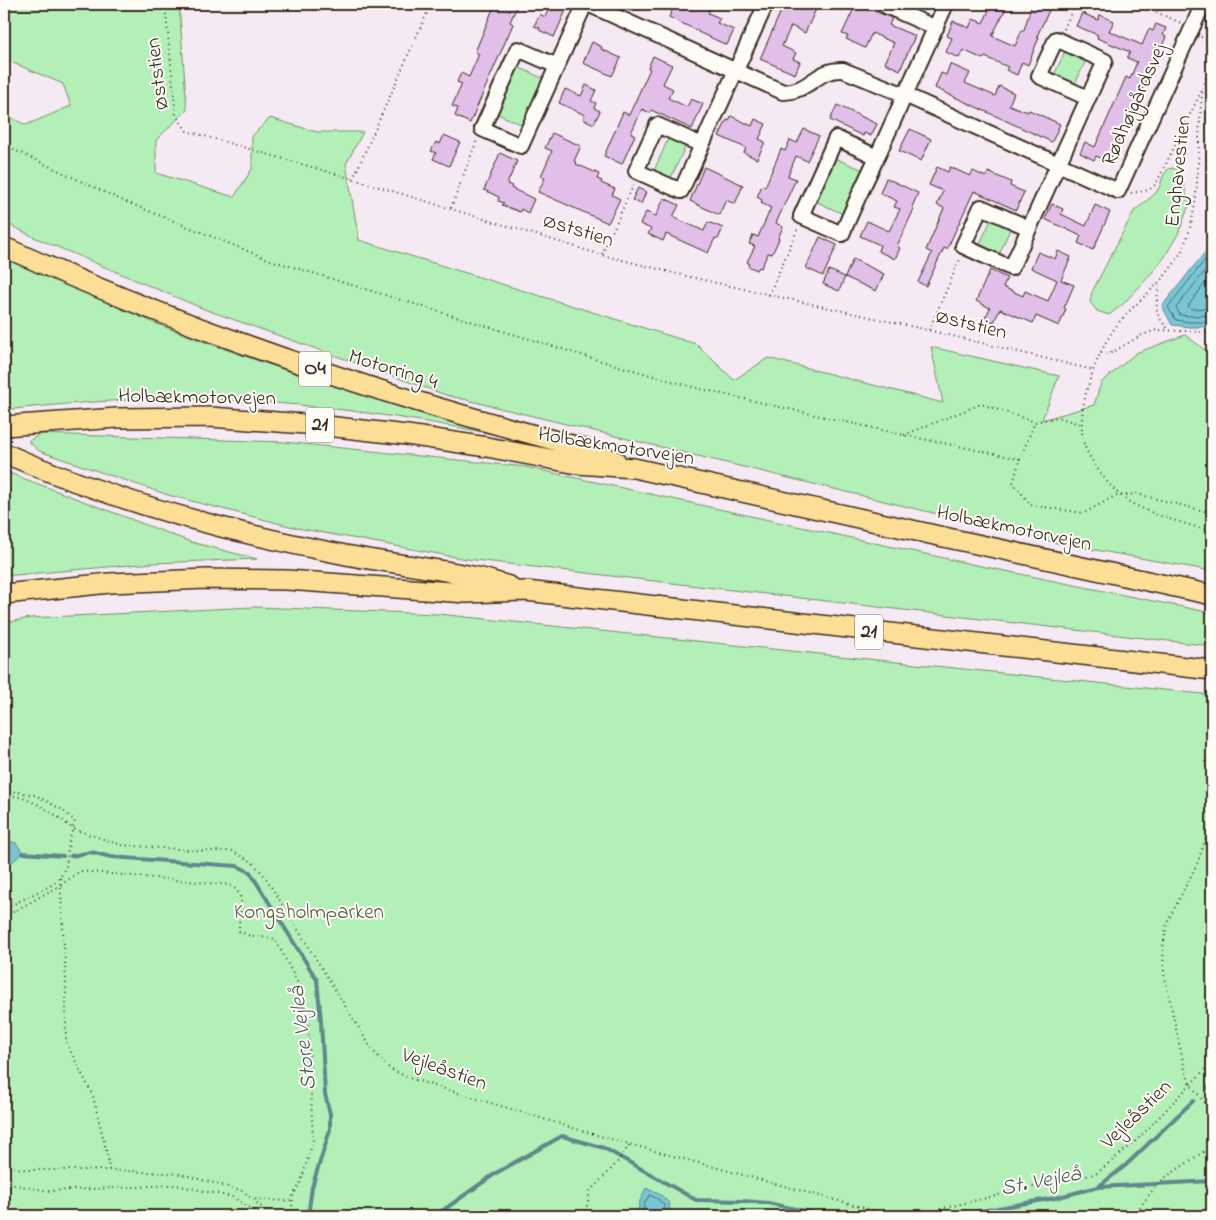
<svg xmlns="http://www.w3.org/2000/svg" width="1216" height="1220" font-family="'Indie Flower',sans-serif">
<rect width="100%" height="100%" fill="#f5eaf3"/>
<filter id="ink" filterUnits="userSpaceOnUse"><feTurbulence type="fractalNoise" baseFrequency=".02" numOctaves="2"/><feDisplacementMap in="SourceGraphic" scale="10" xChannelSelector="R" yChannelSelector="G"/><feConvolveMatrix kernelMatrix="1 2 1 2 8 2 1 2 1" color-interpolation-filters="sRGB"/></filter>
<g filter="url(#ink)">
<path fill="#b2f0b7" stroke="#768d6a" d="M4,4H179L187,110L156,140V173L234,197L252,169V136L270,118L317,132H363L346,164L359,240L696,344L734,380L768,358L943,403L931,347L1059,376L1042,420L1094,405L1101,383L1136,353L1185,335L1212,355V571L1057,543L446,395L204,309L36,238L4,222V114L26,125L71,106L63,84L4,59Z
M1066,49L1087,58L1075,84L1054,75Z
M514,65L544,79L523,125L493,112Z
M669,137L686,145L670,180L653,173Z
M832,157L863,170L843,214L813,200Z
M1173,168L1180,171L1189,205L1178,234L1164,258L1144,282L1122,305L1109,315L1097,311L1090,302L1092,292L1134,211L1155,194L1160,186L1163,176L1168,169Z
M991,220L1010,229L998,257L978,248Z
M4,257C55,279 106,303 157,324C267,367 380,399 493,434C390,414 283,399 177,399C119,399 61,404 4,410Z
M41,434L284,442L526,467L971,564L1212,613V646L466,559L297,528L168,495L39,451L28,441Z
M4,471L191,542L257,559L153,563L4,576Z
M254,607L438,614L1212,695V1216H4V623L30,618Z"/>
<path fill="#78c6d5" stroke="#60888c" d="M1212,215V327H1190L1172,325L1162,306L1210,246Z
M4,840L16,843L23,853L4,869Z
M646,1188L661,1195L670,1204L668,1216H637L640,1201Z"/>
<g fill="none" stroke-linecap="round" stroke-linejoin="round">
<path stroke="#536867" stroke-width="1" d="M1212,251L1168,307L1176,320L1190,322H1212
M1212,262L1176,308L1180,315L1190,316L1212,315
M1212,274L1188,306L1191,309L1212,308
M642,1216L645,1202L650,1195L658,1199L664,1205L663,1216"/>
<path stroke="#60888c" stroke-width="4" d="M23,853L63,856
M71,856L91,852L111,857L237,866L250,872L317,980L321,1021L325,1094L330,1114V1130L312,1187L308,1216
M1208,1088L1212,1084
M1098,1187L1212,1181
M435,1216L496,1173L562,1136L604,1148L696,1200L743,1201L768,1203L809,1212L815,1216
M952,1216L1055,1198L1098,1187L1126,1165L1193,1101"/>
</g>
<path fill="#e2bfe9" stroke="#3b2a1e" d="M495,4H518L510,22L513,24L470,123L455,116L458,108L452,106L462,84L457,82L461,73L469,77L479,54L475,52Z
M551,4H557L567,8L554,37L539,30L540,28L534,26L540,14L545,17Z
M675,4H698L710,9L708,13L720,18L717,23L734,30L727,45L698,32V31L669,17Z
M784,4H805L816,9L805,33L791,26L782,46L796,53L793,59L800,62L795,74L760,59Z
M856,4L892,18L889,25L915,36L900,70L885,63L894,43L872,33L865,48L846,39L848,36L842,34Z
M992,4H1008L992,36L1015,46L1022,30H1024L1032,4H1052L1037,36L1039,37L1028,65L1022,62L1017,75L1006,70L1008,67L985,57L983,59L963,50L959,58L946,52L952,38L947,36L953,21L969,28L973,19L983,23Z
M1082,13L1098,20L1100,15L1114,21L1109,31L1142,45L1149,29L1153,31L1156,24L1166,28L1163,35L1166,37L1109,162L1096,156L1094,160L1080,153L1085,142L1095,147L1126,77L1130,79L1137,62L1127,58L1130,52L1097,38L1098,35L1076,26Z
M592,42L602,47L601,49L621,58L612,76L583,63Z
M653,56L672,65L663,84L673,89L668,98L687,107L691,99L703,104L692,129L651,110L650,113L642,109L631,133L635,135L622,164L604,156L623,112L629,115L650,69L648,68Z
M950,64L970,73L965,83L995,96L999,86L1014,93L1009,105L1028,112L1029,110L1060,124L1052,142L935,88L941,73L946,75Z
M586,85L596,90L591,101L596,103L594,108L600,111L594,124L583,119L585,115L559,103L565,89L581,96Z
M837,105L877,124L871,136L864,133L863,136L830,120Z
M731,116L752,126L755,119L766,124L759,139L765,142L757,159L744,153L746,148L719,136L727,120L729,121Z
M804,129L819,136L807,161L796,156L788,176L796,179L776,223L783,227L778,238L779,239L772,254L768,253L761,268L759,267L757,270L748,266L749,263L747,262L755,246L749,244L753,235L758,237L771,208L761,203L762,200L757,197L762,185L765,187L781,149L785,151L790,140L797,143Z
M910,129L931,139L921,161L899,151Z
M552,133L581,146L574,161L577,163L576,164L599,174L597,179L602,181L601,183L615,189L612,195L620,199L608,223L538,192L545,178L541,176L552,151L545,148Z
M444,135L460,142L449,166L433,159L436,153L431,151L436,142L440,144Z
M500,153L517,161L507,184L512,186L511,188L534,199L528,213L521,209L520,212L502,205L504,203L498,201L499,197L484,190Z
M704,167L743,185L735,204L726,200L719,215L690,201Z
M937,167L948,172L950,167L970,176L973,171L986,177L988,172L1011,182L1010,186L1024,192L1016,210L974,191L947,249L944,248L926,286L918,282L932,253L926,250L944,208L937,205L943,191L929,185Z
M886,178L918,193L912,207L914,209L897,246L900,248L895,259L878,251L880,245L860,236L867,221L889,231L900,209L894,207L897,201L880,193Z
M638,188L646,192L641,204L632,200Z
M664,198L679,205L673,217L704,231L708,222L723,228L718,239L715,238L708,253L666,234L663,241L648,234L651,229L640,224L646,212L656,216Z
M1052,204L1063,209L1061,214L1086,226L1095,205L1110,212L1093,250L1078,243L1081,236L1045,219Z
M820,237L837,245L823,276L806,268Z
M1058,251L1071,257L1061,280L1074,285L1064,308L1066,309L1059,326L1036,316L1033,323L1000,309L994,322L985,318L990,308L976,301L990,270L1007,278L1003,287L1023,296L1025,291L1048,301L1057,280L1031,268L1038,252L1055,259Z
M853,259L884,274L876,291L845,277Z
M829,270L845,277L839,291L823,284Z"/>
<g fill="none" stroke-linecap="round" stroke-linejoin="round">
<g stroke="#3b2a1e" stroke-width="18">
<path id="minor" d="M588,4L783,92C810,92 817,68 843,70L905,95L1118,191L1203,4
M887,4L886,6L936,28
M557,66L518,49L482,129L521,146L585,4
M702,145L657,125L636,171L681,191L707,134L766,4
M877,157L836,138L801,216L842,234C853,208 865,182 877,157L946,4
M1029,228L981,207L963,246L1011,268L1013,264C1044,196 1074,129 1105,61L1056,39L1039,76L1088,98"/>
</g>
<g stroke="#3b2a1e" stroke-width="22">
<path id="highway" d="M4,247C108,294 216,336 325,372C410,401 496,425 583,448L616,461
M4,426L117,418L210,417L318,425L407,435L487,447L577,464L634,468L939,536L1212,595
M4,453C111,500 227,532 341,554C385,563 429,567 472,576C485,578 497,583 509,586
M4,594L110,583L206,579L287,580L466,593L526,591L1212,670"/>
</g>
<path stroke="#3b2a1e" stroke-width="2" stroke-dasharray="1 4" stroke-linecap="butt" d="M165,4L176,115L187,131L353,179L602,255L690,277L928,330L1093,370
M1138,4L1181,23
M1064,29L1075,4
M1201,37L1212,43
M1212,64C1209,72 1204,81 1203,89C1196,135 1202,191 1188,235C1176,274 1146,292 1121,320C1098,347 1074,409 1084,444C1089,460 1109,486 1121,496C1146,515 1183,522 1212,532
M4,145L119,199L270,260L598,360L696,388L904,435L1020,459L1013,483L1031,505L1084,513L1115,496L1137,494L1212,513
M353,179L431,4
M1131,193L1149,190L1156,184L1202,90
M451,208L477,140
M602,254L634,184
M1159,285C1156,307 1153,313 1169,330
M769,295L798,228
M929,330L960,259
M1101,353L1109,354L1142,335L1156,330L1212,332
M904,435L981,404L1035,422L1058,417L1082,425
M1020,459L1035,422
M4,790L35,795L61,809L75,821L69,842L66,866L60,878L50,886L4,909
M4,794L23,798L39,805L57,816L73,829L121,845L205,851H232L252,862L264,875L373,1051L390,1069L409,1078L596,1135L894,1216
M1212,820L1197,864L1167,923L1163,947L1164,973L1184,1066L1190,1084L1212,1112
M60,878L66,980V1042L93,1096L108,1158L109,1170
M4,917L61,885L80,871L230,885C249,896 238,912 239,931L247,935L275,939L302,991L308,1020L313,1142L300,1184L290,1201L252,1199
M4,1166L29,1170H109L181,1174L243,1191L272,1216
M4,1183L49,1191L176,1185L232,1197L264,1216
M291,1216L293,1197
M585,1216L590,1191L616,1164L630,1144
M901,1216L919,1214L1028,1188L1080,1178L1097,1173L1137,1140L1212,1062
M1134,1216L1151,1192L1163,1179L1212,1146"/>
<use href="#minor" stroke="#fdfcf7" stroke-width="14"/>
<use href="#highway" stroke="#fdde96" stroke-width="19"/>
</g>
</g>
<g text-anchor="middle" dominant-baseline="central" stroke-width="4" stroke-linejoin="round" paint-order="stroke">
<g fill="#fdfcf7" stroke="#75695f" stroke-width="1">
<rect x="299" y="351.5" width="32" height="35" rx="4"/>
<rect x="306" y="407.5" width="28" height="35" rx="4"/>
<rect x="855" y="614.5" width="28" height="35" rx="4"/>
</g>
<g font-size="20" font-weight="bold" fill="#3b2a1e">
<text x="315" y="369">O4</text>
<text x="320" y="425">21</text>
<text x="869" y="632">21</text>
</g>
<g font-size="21" fill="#3b2a1e" stroke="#fdfcf7">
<text transform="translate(158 74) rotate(-97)">Øststien</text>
<text transform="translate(1135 105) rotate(-66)">Rødhøjgårdsvej</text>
<text transform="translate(1179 171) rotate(-84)">Enghavestien</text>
<text transform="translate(578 231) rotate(17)">Øststien</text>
<text transform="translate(971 325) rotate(14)">Øststien</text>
<text transform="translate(393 370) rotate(17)">Motorring 4</text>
<text transform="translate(197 398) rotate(1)">Holbækmotorvejen</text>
<text transform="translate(616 447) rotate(9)">Holbækmotorvejen</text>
<text transform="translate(1014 529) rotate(12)">Holbækmotorvejen</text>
<text transform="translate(444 1070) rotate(20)">Vejleåstien</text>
<text transform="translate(1137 1115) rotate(-44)">Vejleåstien</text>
</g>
<g font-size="21" fill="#595c44" stroke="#fdfcf7">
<text x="309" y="913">Kongsholmparken</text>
</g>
<g font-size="22" font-style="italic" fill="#4d5955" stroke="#fdfcf7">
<text transform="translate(304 1038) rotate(-97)">Store Vejleå</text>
<text transform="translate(1041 1182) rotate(-11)">St. Vejleå</text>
</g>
</g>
<rect width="1216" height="1220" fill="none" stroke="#fdfcf7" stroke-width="20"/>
<rect x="10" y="10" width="1196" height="1200" fill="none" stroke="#3b2a1e" stroke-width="2" filter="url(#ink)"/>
</svg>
